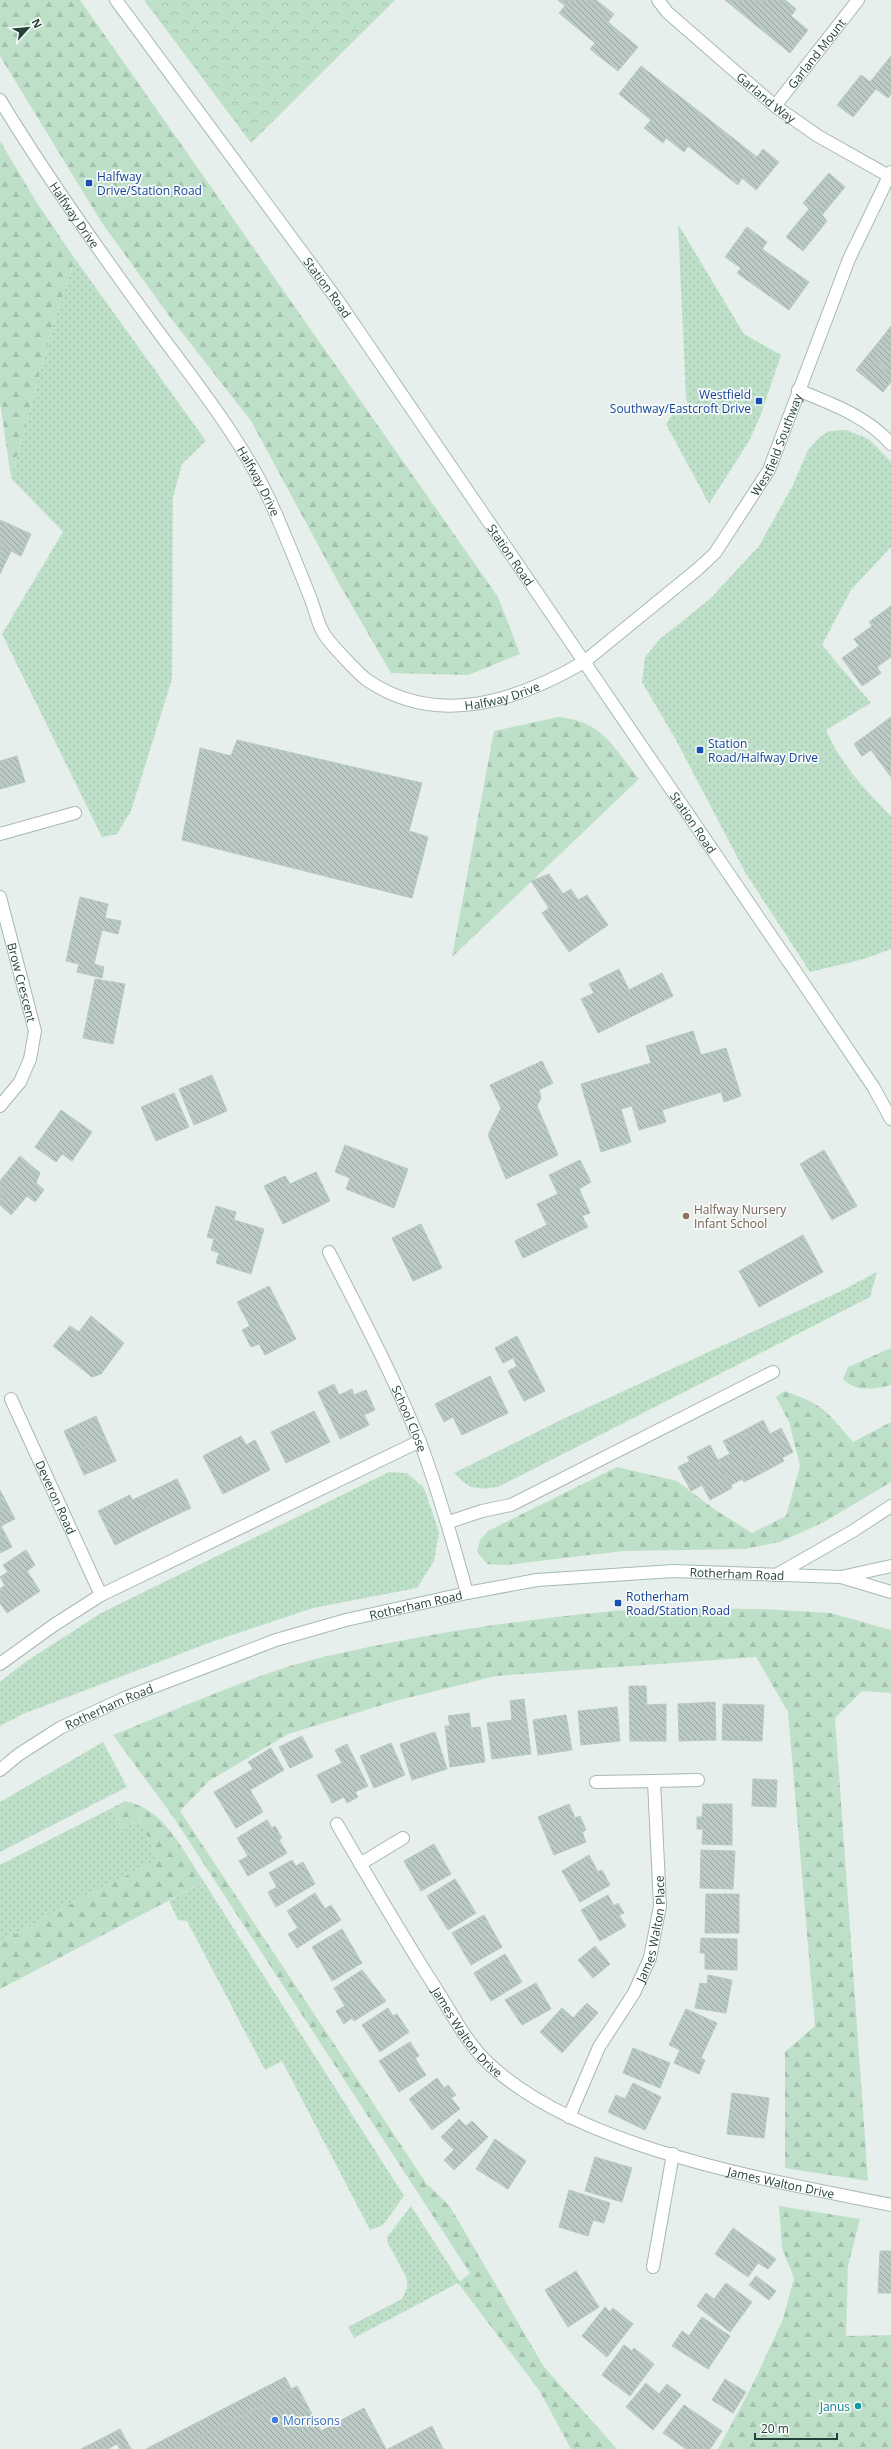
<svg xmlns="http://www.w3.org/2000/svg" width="891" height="2449" font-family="'Open Sans',sans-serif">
<defs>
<pattern id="grass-dots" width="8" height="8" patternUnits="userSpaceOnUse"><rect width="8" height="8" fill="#bfe0c8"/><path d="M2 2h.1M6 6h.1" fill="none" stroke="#a4c1ad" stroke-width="1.8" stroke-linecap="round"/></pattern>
<pattern id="forest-firs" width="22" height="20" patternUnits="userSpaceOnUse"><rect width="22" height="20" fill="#bfe0c8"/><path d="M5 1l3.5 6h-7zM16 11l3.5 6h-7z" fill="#a4c1ad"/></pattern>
<pattern id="park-crowns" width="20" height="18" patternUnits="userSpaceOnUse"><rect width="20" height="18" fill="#bfe0c8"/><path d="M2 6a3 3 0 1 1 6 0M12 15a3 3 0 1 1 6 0" fill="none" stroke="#a4c1ad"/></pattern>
<pattern id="building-back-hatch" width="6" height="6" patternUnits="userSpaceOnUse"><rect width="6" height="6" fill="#bbcac4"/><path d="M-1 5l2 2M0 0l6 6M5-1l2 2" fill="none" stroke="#98a6a0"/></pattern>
</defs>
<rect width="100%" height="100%" fill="#e6efeb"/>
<path fill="url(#grass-dots)" d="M678,224L744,334L781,355L760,417L749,441L709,504L666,424L672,415L689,412L686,396Z
M75,259L206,441L182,464L173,497L172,679L131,811L117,834L102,837L2,634L63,532L11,478L54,322Z
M846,430L869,439L891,462V547L851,590L822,645L871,703L826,730C840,763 866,791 891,816V949L864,959L810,972L745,872L676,740L642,682L645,657L660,639L710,599L759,546L793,485L808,450L820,437L829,431Z
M877,1272L870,1297L498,1487C476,1490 470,1490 454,1473L567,1417L839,1292Z
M389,1472L407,1473L424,1488L439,1532L434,1561L417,1588L313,1608L214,1641L23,1714L0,1726V1682L24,1663L101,1613Z
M103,1742L127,1787L0,1852V1802Z
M112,1808L121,1828L140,1821L158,1859L53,1913L0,1943V1865Z
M204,1882L404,2196L383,2225L370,2230L282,2061L265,2070L187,1921L178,1920L169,1901Z
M411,2206L460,2282L354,2338L348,2327L402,2299L407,2288V2279L387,2241V2237Z"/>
<path fill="url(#forest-firs)" d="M0,0H80L498,597L520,654L468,675L391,673L337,580L251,421L173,321L102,223L0,56Z
M0,141L37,203L75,259L54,322L11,478L0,402Z
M558,717C603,721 613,747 639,779L452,957L494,731Z
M891,1348V1385C873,1389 857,1393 843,1379L848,1367Z
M784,1391C824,1404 826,1411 853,1442L891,1422V1482L824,1522L780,1542L745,1549L623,1551L505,1565L487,1564L477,1551L480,1540L488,1531L617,1467L677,1481L714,1509L752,1533L786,1516L800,1466L789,1422L776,1397Z
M653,1608L760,1609L831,1613L891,1630V1693L862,1691L835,1718L868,2181L785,2168V2052L815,2026L788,1712L756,1657L496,1676L395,1701L288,1734L209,1781L180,1811L426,2183L449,2205L544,2367L617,2449H571L539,2390L458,2283L470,2273L174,1818L113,1735C171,1712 228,1686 287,1667C333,1653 379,1645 426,1636C502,1623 576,1613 653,1608Z
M125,1801C164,1808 184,1852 204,1882L0,1989V1943L53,1913L158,1859L140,1821L121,1828L112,1808Z
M779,2206L860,2219L848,2266L846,2336L891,2335V2449H718L751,2388L783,2319L794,2278L782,2248Z"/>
<path fill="url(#park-crowns)" d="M144,0H395L251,143Z"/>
<path fill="url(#building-back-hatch)" stroke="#b8c9c2" d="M558,0H596L614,14L608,22L638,47L618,71L590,49L595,43L559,13L565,6Z
M725,0H785L796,9L791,16L808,30L790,53Z
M891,56V94L888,98L876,89L853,117L837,105L861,75L870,82Z
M641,66L757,157L763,149L779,162L756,190L742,178L738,185L688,146L684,152L666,138L663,143L644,128L651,120L619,94Z
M829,173L845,187L822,215L827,221L803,251L786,237L809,209L803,203Z
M747,227L767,242L762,249L809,282L789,310L737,273L741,268L725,257Z
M891,326V346L881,339Z
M881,339L891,346V373L868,355Z
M868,355L891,373V382L883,392L856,370Z
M0,520L31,534L21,556L11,551L0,574Z
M891,606V657L877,667L881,673L862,686L842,658L859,646L854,639L872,626L869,622Z
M891,717V777L871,750L862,756L854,744Z
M237,740L422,783L409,831L428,837L412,898L182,840L200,748L231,756Z
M17,756L25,782L0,789V761Z
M549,874L563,894L571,889L578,900L587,895L608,925L569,952L542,913L549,908L531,881Z
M80,897L108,904L105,918L121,921L118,934L102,930L94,964L104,967L102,978L77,972L79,964L66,961Z
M619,969L629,990L662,973L673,996L598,1033L581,999L594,993L589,984Z
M95,979L125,984L113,1044L83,1038Z
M693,1031L701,1055L726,1048L741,1096L724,1102L721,1092L662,1110L666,1122L639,1130L632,1106L621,1109L631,1142L601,1152L581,1084L651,1063L646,1046Z
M542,1061L553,1083L539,1090L541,1098L537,1106L558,1155L506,1179L488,1135L501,1108L490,1085Z
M212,1075L227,1111L194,1125L179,1089Z
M174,1093L189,1127L156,1141L141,1107Z
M61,1110L92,1132L72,1161L62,1154L56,1162L35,1147Z
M345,1145L408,1169L394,1208L346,1189L350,1178L335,1172Z
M824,1150L857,1206L832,1220L800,1164Z
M20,1156L40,1173L36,1183L44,1190L35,1202L27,1196L11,1215L0,1205V1181Z
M580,1160L591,1182L579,1189L590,1213L582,1216L588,1227L523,1258L515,1241L547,1225L537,1204L558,1194L549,1175Z
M316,1172L330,1201L283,1224L264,1186L285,1176L290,1184Z
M216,1206L236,1212L234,1220L264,1229L251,1274L216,1263L219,1253L211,1250L214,1239L207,1237Z
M421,1224L442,1268L413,1281L392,1238Z
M803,1235L823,1272L759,1307L739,1271Z
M269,1286L296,1339L265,1355L259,1344L251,1347L242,1330L250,1326L237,1302Z
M91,1316L124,1343L101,1374L92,1377L53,1346L70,1326L79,1332Z
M517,1336L545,1391L524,1401L508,1371L517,1366L513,1358L503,1363L495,1348Z
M490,1376L508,1413L462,1435L453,1417L444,1422L435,1404Z
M334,1384L339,1395L352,1389L354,1395L366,1390L375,1410L364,1415L369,1425L340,1439L318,1392Z
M314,1411L330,1442L286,1463L271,1432Z
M96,1416L106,1439L74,1453L64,1431Z
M763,1420L770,1434L781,1428L793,1452L782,1458L784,1461L764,1472L743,1431Z
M743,1431L764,1472L744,1482L742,1479L731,1485L718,1460L730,1454L723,1441Z
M241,1436L246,1445L255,1440L270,1470L223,1494L203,1456Z
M106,1439L116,1461L84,1475L74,1453Z
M710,1445L732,1488L710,1500L702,1485L691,1491L678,1467L690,1461L687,1457Z
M177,1479L191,1508L155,1525L141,1496Z
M0,1490L15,1519L1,1526L12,1547L0,1553Z
M130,1495L132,1500L141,1496L155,1525L115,1545L98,1511Z
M26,1550L35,1565L27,1571L40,1591L7,1613L0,1603V1589L5,1585L0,1577L8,1572L3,1565Z
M629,1686H646L647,1705L666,1704V1741H630Z
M524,1699L531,1754L492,1759L487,1723L512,1720L510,1701Z
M715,1702L716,1740L679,1741L678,1704Z
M723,1704L764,1705L762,1741L722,1740Z
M617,1707L620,1741L581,1745L578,1711Z
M469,1713L471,1728L480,1727L485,1762L450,1767L445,1726H450L448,1716Z
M566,1715L572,1750L538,1755L533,1720Z
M435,1732L447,1769L412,1780L400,1744Z
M302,1736L313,1757L290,1768L279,1747Z
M391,1743L405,1775L374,1788L360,1756Z
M347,1744L368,1786L355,1792L358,1797L347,1803L344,1797L332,1803L317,1775L342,1763L335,1750Z
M271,1748L284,1770L250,1790L263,1812L236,1828L214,1792L253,1769L248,1762Z
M753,1779L777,1780L776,1807L752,1806Z
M569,1804L575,1818L580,1816L586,1830L582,1832L586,1842L554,1855L538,1817Z
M703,1804H732V1845L702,1844L703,1829H697V1817H702Z
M267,1820L272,1828L275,1826L282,1838L279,1840L287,1853L248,1876L239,1861L248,1856L237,1838Z
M434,1844L451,1874L421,1891L404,1861Z
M701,1850L735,1851L733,1889L700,1888Z
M589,1855L598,1872L602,1870L610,1885L580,1902L562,1871Z
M292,1860L296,1866L303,1862L315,1884L276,1907L268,1892L277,1887L269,1873Z
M455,1879L476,1913L448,1930L427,1896Z
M315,1893L325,1909L331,1905L341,1920L297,1948L288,1934L298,1928L287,1911Z
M706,1894H739V1933H705Z
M608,1895L614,1906L618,1903L624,1913L619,1915L626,1926L600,1941L581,1910Z
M484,1915L502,1947L471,1965L452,1933Z
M342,1929L362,1963L332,1981L312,1947Z
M701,1938L737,1939V1970L705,1969V1953H700Z
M595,1946L610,1964L593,1978L578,1960Z
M505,1954L522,1982L491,2001L474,1973Z
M362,1970L386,2001L354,2021L352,2018L344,2024L336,2011L345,2006L334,1988Z
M708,1975L732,1980L726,2013L695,2008L700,1983L707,1984Z
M536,1983L551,2009L522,2025L505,2000Z
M587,2003L598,2013L562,2053L540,2032L562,2008L573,2018Z
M388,2008L393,2016L397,2014L409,2032L380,2052L362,2025Z
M686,2009L717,2023L701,2058L705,2060L699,2074L674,2063L680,2050L669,2045Z
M410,2042L419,2056L415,2058L426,2075L399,2092L379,2061Z
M633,2048L670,2063L660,2088L623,2073Z
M437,2078L444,2088L448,2085L456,2095L451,2098L460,2109L432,2130L409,2099Z
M633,2083L661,2097L645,2130L608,2112L616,2095L625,2099Z
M732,2093L769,2098L764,2138L727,2134Z
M459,2119L466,2126L472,2121L488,2137L454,2170L444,2160L454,2150L441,2137Z
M495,2139L526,2161L508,2189L476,2169Z
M595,2157L632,2168L622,2202L585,2191Z
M569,2190L610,2203L604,2223L593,2220L588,2236L559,2227Z
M733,2228L776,2259L768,2269L758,2263L748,2277L715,2254Z
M880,2251H891V2293H878Z
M576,2271L599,2307L568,2327L545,2290Z
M756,2276L776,2291L769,2300L749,2285Z
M726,2283L752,2302L730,2332L697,2306L706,2293L714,2299Z
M605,2307L610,2312L613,2308L633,2324L607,2357L582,2336Z
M702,2317L730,2336L708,2369L672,2346L682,2331L689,2336Z
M624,2345L632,2351L634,2348L654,2364L630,2396L602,2375Z
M285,2377L292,2390L178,2449H146Z
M725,2379L746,2392L733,2413L712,2400Z
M646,2383L659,2394L667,2384L681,2395L653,2430L626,2407Z
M297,2386L321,2431L364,2408L386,2449H178Z
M684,2405L722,2431L710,2449H686L663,2433Z
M432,2426L443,2449H388Z
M120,2429L131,2449H120L117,2444L108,2449H81Z"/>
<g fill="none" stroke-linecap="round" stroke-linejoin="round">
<g stroke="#a8b8b2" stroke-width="14">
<g id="minor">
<path id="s1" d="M658,0L667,12L775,106L818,136L889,176"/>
<path id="s2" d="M0,100C48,179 102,255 157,330C200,388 246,445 275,512C287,540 299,569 310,597C315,609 317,622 323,632C327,641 359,674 367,680C437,728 517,701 584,662L698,569L715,553L769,470L849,259L891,172"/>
<path id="s3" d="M775,106L858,0"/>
<path d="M798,390C831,404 867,416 891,444"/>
<path d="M0,834L75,813"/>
<path id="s4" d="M0,897L35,1031L30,1059L20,1082L0,1106"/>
<path id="s5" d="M329,1252C361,1315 394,1377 420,1442C439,1492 453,1542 467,1593"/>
<path id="s6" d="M11,1399L101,1595"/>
<path d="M449,1522L482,1511L511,1505L773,1372"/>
<path d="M0,1664L54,1625L101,1595L420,1441"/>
<path d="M654,1781L698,1780"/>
<path id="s7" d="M337,1824C369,1879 401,1934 435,1987C451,2012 465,2040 486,2061C576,2149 770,2180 891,2205"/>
<path d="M360,1864L403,1838"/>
<path id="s8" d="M569,2117L599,2047L634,1993L650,1958L660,1906L654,1781L596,1782"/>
<path d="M653,2267L673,2154"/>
</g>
</g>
<g stroke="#a4bbb3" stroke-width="14">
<g id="secondary">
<path id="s9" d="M116,0L336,298L793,968L874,1088L891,1119"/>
<path d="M776,1575L853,1531L891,1506"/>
<path d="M841,1577L891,1592"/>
<path id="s10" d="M0,1770L18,1755L60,1728L127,1697L276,1640L346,1620L467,1593L537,1580L673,1571L841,1577L891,1566"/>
</g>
</g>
<use href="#minor" stroke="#fff" stroke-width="12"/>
<use href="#secondary" stroke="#fff" stroke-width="12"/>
</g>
<g fill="#1a4fb4" stroke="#f7fbf9" stroke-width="1.5">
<rect x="85" y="179" width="8" height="8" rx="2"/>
<rect x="755" y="397" width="8" height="8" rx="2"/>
<rect x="696" y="746" width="8" height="8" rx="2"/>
<rect x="614" y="1599" width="8" height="8" rx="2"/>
</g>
<circle fill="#8d6e63" stroke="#f7fbf9" stroke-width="1.5" cx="686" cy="1216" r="4"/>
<circle fill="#0f9aa8" stroke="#f7fbf9" stroke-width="1.5" cx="858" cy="2406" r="4"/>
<circle fill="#3f7fe0" stroke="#f7fbf9" stroke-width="1.5" cx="275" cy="2420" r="4"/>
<g text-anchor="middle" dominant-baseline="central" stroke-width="3.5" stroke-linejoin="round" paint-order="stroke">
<g font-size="12" fill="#24423a" stroke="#f7fbf9">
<text stroke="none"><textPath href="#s3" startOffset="67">Garland Mount</textPath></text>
<text stroke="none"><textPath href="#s1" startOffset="146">Garland Way</textPath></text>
<text stroke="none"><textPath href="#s2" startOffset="137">Halfway Drive</textPath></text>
<text stroke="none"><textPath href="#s9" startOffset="357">Station Road</textPath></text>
<text stroke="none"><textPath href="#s2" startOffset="1217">Westfield Southway</textPath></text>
<text stroke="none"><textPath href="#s2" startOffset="461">Halfway Drive</textPath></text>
<text stroke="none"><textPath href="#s9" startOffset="681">Station Road</textPath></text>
<text stroke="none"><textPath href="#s2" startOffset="832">Halfway Drive</textPath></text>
<text stroke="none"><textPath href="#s9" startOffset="1005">Station Road</textPath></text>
<text stroke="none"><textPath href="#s4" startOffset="88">Brow Crescent</textPath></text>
<text stroke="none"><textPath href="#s5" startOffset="185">School Close</textPath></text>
<text stroke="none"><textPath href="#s6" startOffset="108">Deveron Road</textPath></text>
<text stroke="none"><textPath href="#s10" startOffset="775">Rotherham Road</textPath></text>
<text stroke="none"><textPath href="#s10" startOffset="451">Rotherham Road</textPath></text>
<text stroke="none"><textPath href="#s10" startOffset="127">Rotherham Road</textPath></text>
<text stroke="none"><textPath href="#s8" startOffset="208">James Walton Place</textPath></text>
<text stroke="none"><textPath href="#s7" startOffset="246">James Walton Drive</textPath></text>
<text stroke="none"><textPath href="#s7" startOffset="603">James Walton Drive</textPath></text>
</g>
<g font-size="12" fill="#164399" stroke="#f7fbf9" text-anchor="start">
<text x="97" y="176">Halfway<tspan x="97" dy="14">Drive/Station Road</tspan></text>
<text x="751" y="394" text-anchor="end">Westfield<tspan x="751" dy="14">Southway/Eastcroft Drive</tspan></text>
<text x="708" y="743">Station<tspan x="708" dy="14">Road/Halfway Drive</tspan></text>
<text x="626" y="1596">Rotherham<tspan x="626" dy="14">Road/Station Road</tspan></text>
</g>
<g font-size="12" fill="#785e54" stroke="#f7fbf9" text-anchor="start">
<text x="694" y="1209">Halfway Nursery<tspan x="694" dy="14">Infant School</tspan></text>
</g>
<g font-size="12" fill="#0d838f" stroke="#f7fbf9" text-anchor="end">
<text x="850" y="2406">Janus</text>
</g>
<g font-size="12" fill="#366cbe" stroke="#f7fbf9" text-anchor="start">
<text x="283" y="2420">Morrisons</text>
</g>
</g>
<g transform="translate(28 28) rotate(63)" stroke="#f7fbf9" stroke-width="3" paint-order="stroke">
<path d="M0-3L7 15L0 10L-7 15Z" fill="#24423a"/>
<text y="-6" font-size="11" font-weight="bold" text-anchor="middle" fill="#24423a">N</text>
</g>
<path d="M755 2433v6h82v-6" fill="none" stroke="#24423a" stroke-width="2"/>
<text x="761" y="2433" font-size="12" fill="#24423a" stroke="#f7fbf9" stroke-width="3" paint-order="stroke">20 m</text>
</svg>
